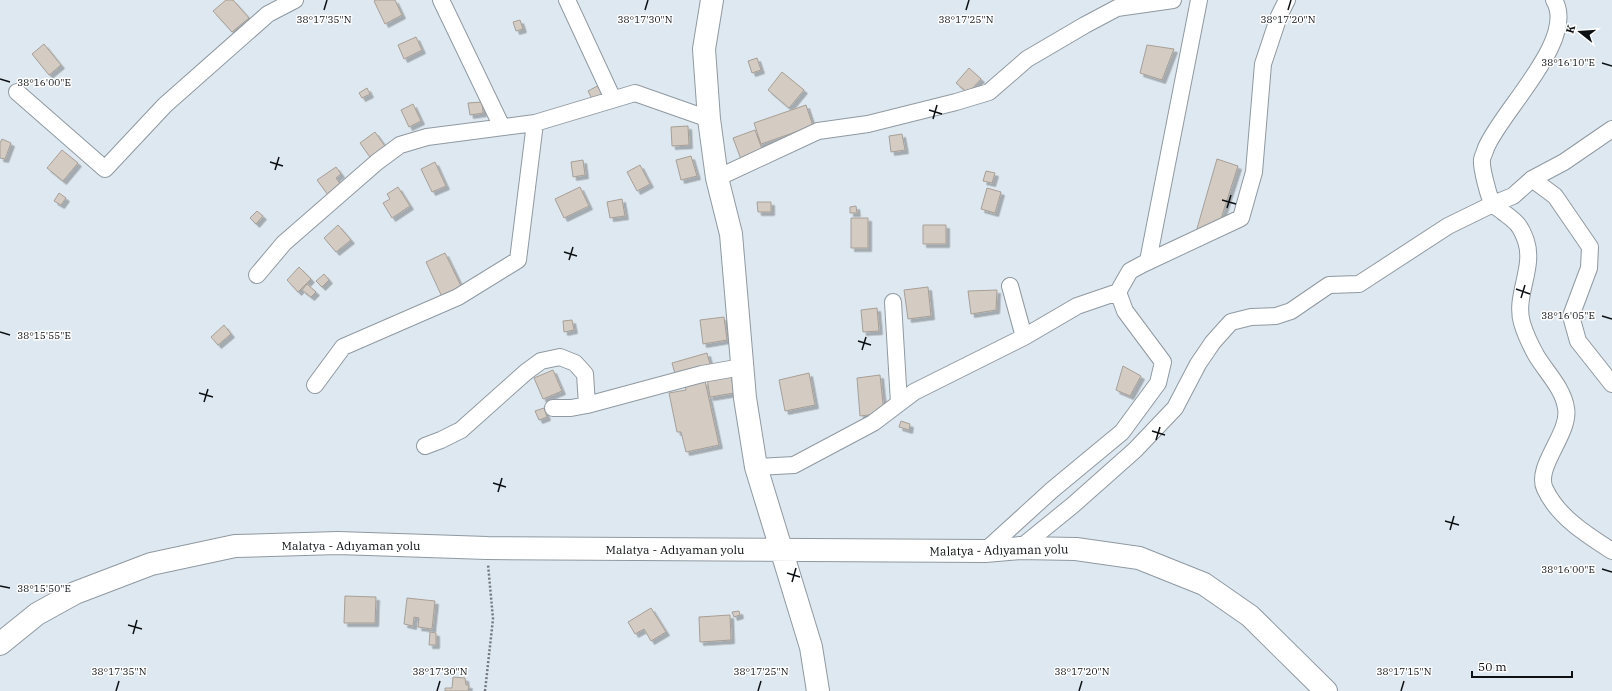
<svg xmlns="http://www.w3.org/2000/svg" width="1612" height="691" font-family="'IBM Plex Serif',serif">
<defs>
<filter id="shadow"><feDropShadow dx="3.5" dy="3.5" stdDeviation="0" flood-color="#0004"/></filter>
</defs>
<rect width="100%" height="100%" fill="#dee8f0"/>
<path fill="#d4cbc2" stroke="#a79f96" filter="url(#shadow)" d="M226,0H233L249,18L232,32L213,11Z
M376,0H395L402,15L385,24L374,1Z
M520,20L523,29L516,31L513,22Z
M416,37L422,50L404,59L398,45Z
M44,44L61,65L49,75L32,54Z
M1147,45L1174,49L1162,80L1140,73Z
M757,58L761,70L752,73L748,61Z
M969,68L981,79L968,93L956,83Z
M782,72L804,90L789,108L768,90Z
M601,84L607,94L593,101L588,91Z
M367,88L370,94L362,98L359,93Z
M482,102L483,113L470,115L468,103Z
M413,104L421,121L409,127L401,110Z
M806,105L813,126L761,144L754,123Z
M688,126L689,145L672,146L671,127Z
M755,130L762,149L742,162L733,138Z
M375,132L387,149L372,160L360,143Z
M902,134L905,150L891,152L889,136Z
M2,139L11,143L5,159L0,158V143Z
M62,150L78,163L63,181L47,168Z
M691,156L697,176L681,180L676,160Z
M1217,159L1238,166L1220,222L1196,232Z
M583,160L585,175L573,177L571,162Z
M435,162L446,186L432,192L421,169Z
M640,165L650,184L637,191L627,172Z
M336,167L341,174L336,178L341,185L328,195L317,180Z
M986,171L995,173L992,183L983,181Z
M398,187L410,206L392,218L383,203L390,199L387,194Z
M580,187L589,206L564,218L555,199Z
M987,188L1001,192L995,213L981,209Z
M59,193L66,198L61,205L54,201Z
M622,199L625,216L610,218L607,202Z
M757,202H771V212H758Z
M856,206L857,213H850V207Z
M257,211L263,216L256,224L250,218Z
M851,218H868V248H851Z
M338,225L351,240L336,252L324,238Z
M923,225H946V244H923Z
M445,253L463,290L443,299L426,262Z
M299,267L311,279L298,292L287,280Z
M324,274L329,280L322,287L316,281Z
M307,284L316,292L311,297L302,290Z
M928,287L931,316L908,319L904,290Z
M997,290L996,310L971,314L968,291Z
M877,308L879,331L863,332L861,310Z
M724,317L727,340L703,344L700,320Z
M572,320L574,330L564,332L563,321Z
M224,325L231,334L218,345L211,337Z
M707,353L711,368L676,377L672,363Z
M1123,366L1141,376L1130,396L1116,390Z
M553,370L562,391L543,399L534,378Z
M809,373L815,405L785,411L779,380Z
M731,374L734,393L710,397L707,378Z
M880,375L884,413L860,416L857,378Z
M705,381L719,445L686,452L681,432H677L669,393L686,390L685,386Z
M544,408L547,417L539,420L535,411Z
M901,421L910,424L909,430L899,427Z
M345,596L376,597L375,623H344Z
M407,598L435,601L432,629L418,627L419,618L414,617L413,626L404,624Z
M651,608L666,632L651,641L644,629L635,634L628,622Z
M739,611L740,615L734,617L732,612Z
M730,615L731,640L700,642L699,617Z
M430,632L436,633V645H429Z
M453,677L465,678L466,685H469L468,691H445V688H452Z"/>
<g fill="none" stroke-linecap="round" stroke-linejoin="round">
<g stroke="#8f99a1" stroke-width="18">
<path id="street" d="M441,0L502,127
M567,0L613,99
M1554,0C1578,39 1501,111 1486,148C1485,152 1482,157 1482,160C1481,167 1489,199 1493,204C1495,207 1500,209 1503,212C1516,222 1520,224 1526,241C1535,268 1514,296 1522,323C1525,333 1531,346 1536,355C1546,372 1563,388 1566,408C1571,433 1534,467 1545,489C1558,517 1587,535 1612,551
M17,92L105,169L165,105L268,14L295,0
M717,178L818,131L868,124L956,102L989,92L1027,59L1085,25L1117,8L1173,0
M1532,179L1555,196L1590,247L1589,268L1571,316L1578,341L1612,384
M1148,261L1199,0
M257,275L284,243L377,162L400,145L427,137L535,123L635,93L709,119
M1010,286L1024,337
M893,302L899,403
M315,385L343,347L458,297L518,260L535,123
M553,408H571L587,405
M425,446L441,440L461,430L526,372L541,361L560,357L575,363L585,374L587,405L702,374L742,367
M756,467L794,465L873,423L914,392L1024,337L1077,306L1118,292
M1020,548L1073,505L1135,450L1175,408L1198,364L1213,342L1231,322L1251,317L1276,316L1291,311L1329,285L1359,284L1448,226L1493,204L1513,196L1532,179L1564,162L1612,129
M985,551L1052,490L1122,432L1158,383L1163,362L1125,311L1118,292L1130,271L1143,264L1241,218L1254,172L1263,64L1279,16L1287,0"/>
</g>
<g stroke="#8f99a1" stroke-width="24">
<path id="secondary" d="M712,0L704,49L709,119L717,178L731,234L745,398L756,467L811,647L818,691
M0,644L37,614L75,593L151,564L235,546L338,543L487,548L985,551L1020,548L1076,549L1139,558L1204,584L1250,616L1326,691"/>
</g>
<path stroke="#72797e" stroke-width="2.5" stroke-dasharray="2 2" stroke-linecap="butt" d="M485,691L493,619L488,564"/>
<use href="#street" stroke="#fff" stroke-width="16"/>
<use href="#secondary" stroke="#fff" stroke-width="22"/>
</g>
<path fill="none" stroke="#0d1113" stroke-width="1.5" d="M324,10L327,0M645,10L648,0M966,10L969,0M1288,10L1291,0M1602,63L1612,66M0,79L10,82M929,110L942,114M933,119L937,105M270,162L283,166M275,170L279,157M1222,200L1236,204M1227,208L1231,195M564,252L577,256M569,260L573,247M1516,289L1530,294M1521,298L1525,285M1602,316L1612,319M0,332L10,335M858,341L871,345M862,350L866,337M199,393L213,397M204,402L208,389M1152,431L1165,435M1156,440L1160,427M493,483L506,487M498,492L502,478M1445,521L1459,525M1450,530L1454,516M1602,569L1612,572M787,573L800,577M792,582L796,568M0,586L10,588M128,625L142,629M133,634L137,620M116,691L119,681M437,691L440,681M758,691L761,681M1079,691L1082,681M1401,691L1404,681"/>
<g text-anchor="middle" dominant-baseline="central" stroke-width="3" stroke-linejoin="round" paint-order="stroke">
<g font-size="12" fill="#0d1113" stroke="#fff">
<text x="351" y="545">Malatya - Adıyaman yolu</text>
<text x="675" y="549">Malatya - Adıyaman yolu</text>
<text transform="translate(999 550) rotate(-1)">Malatya - Adıyaman yolu</text>
</g>
</g>
<g font-size="10" text-anchor="middle" fill="#0d1113" stroke="#fff" stroke-width="3" stroke-linejoin="round" paint-order="stroke">
<text x="324" y="23">38°17'35"N</text>
<text x="645" y="23">38°17'30"N</text>
<text x="966" y="23">38°17'25"N</text>
<text x="1288" y="23">38°17'20"N</text>
<text x="1568" y="66">38°16'10"E</text>
<text x="44" y="86">38°16'00"E</text>
<text x="1568" y="319">38°16'05"E</text>
<text x="44" y="339">38°15'55"E</text>
<text x="1568" y="573">38°16'00"E</text>
<text x="44" y="592">38°15'50"E</text>
<text x="119" y="675">38°17'35"N</text>
<text x="440" y="675">38°17'30"N</text>
<text x="761" y="675">38°17'25"N</text>
<text x="1082" y="675">38°17'20"N</text>
<text x="1404" y="675">38°17'15"N</text>
</g>
<g transform="translate(1580 32) rotate(287)" stroke="#ffffff" stroke-width="3" paint-order="stroke">
<path d="M0-3L7 15L0 10L-7 15Z" fill="#0d1113"/>
<text y="-6" font-size="11" font-weight="bold" text-anchor="middle" fill="#0d1113">K</text>
</g>
<path d="M1472 671v6h100v-6" fill="none" stroke="#0d1113" stroke-width="2"/>
<text x="1478" y="671" font-size="12" fill="#0d1113" stroke="#ffffff" stroke-width="3" paint-order="stroke">50 m</text>
</svg>
